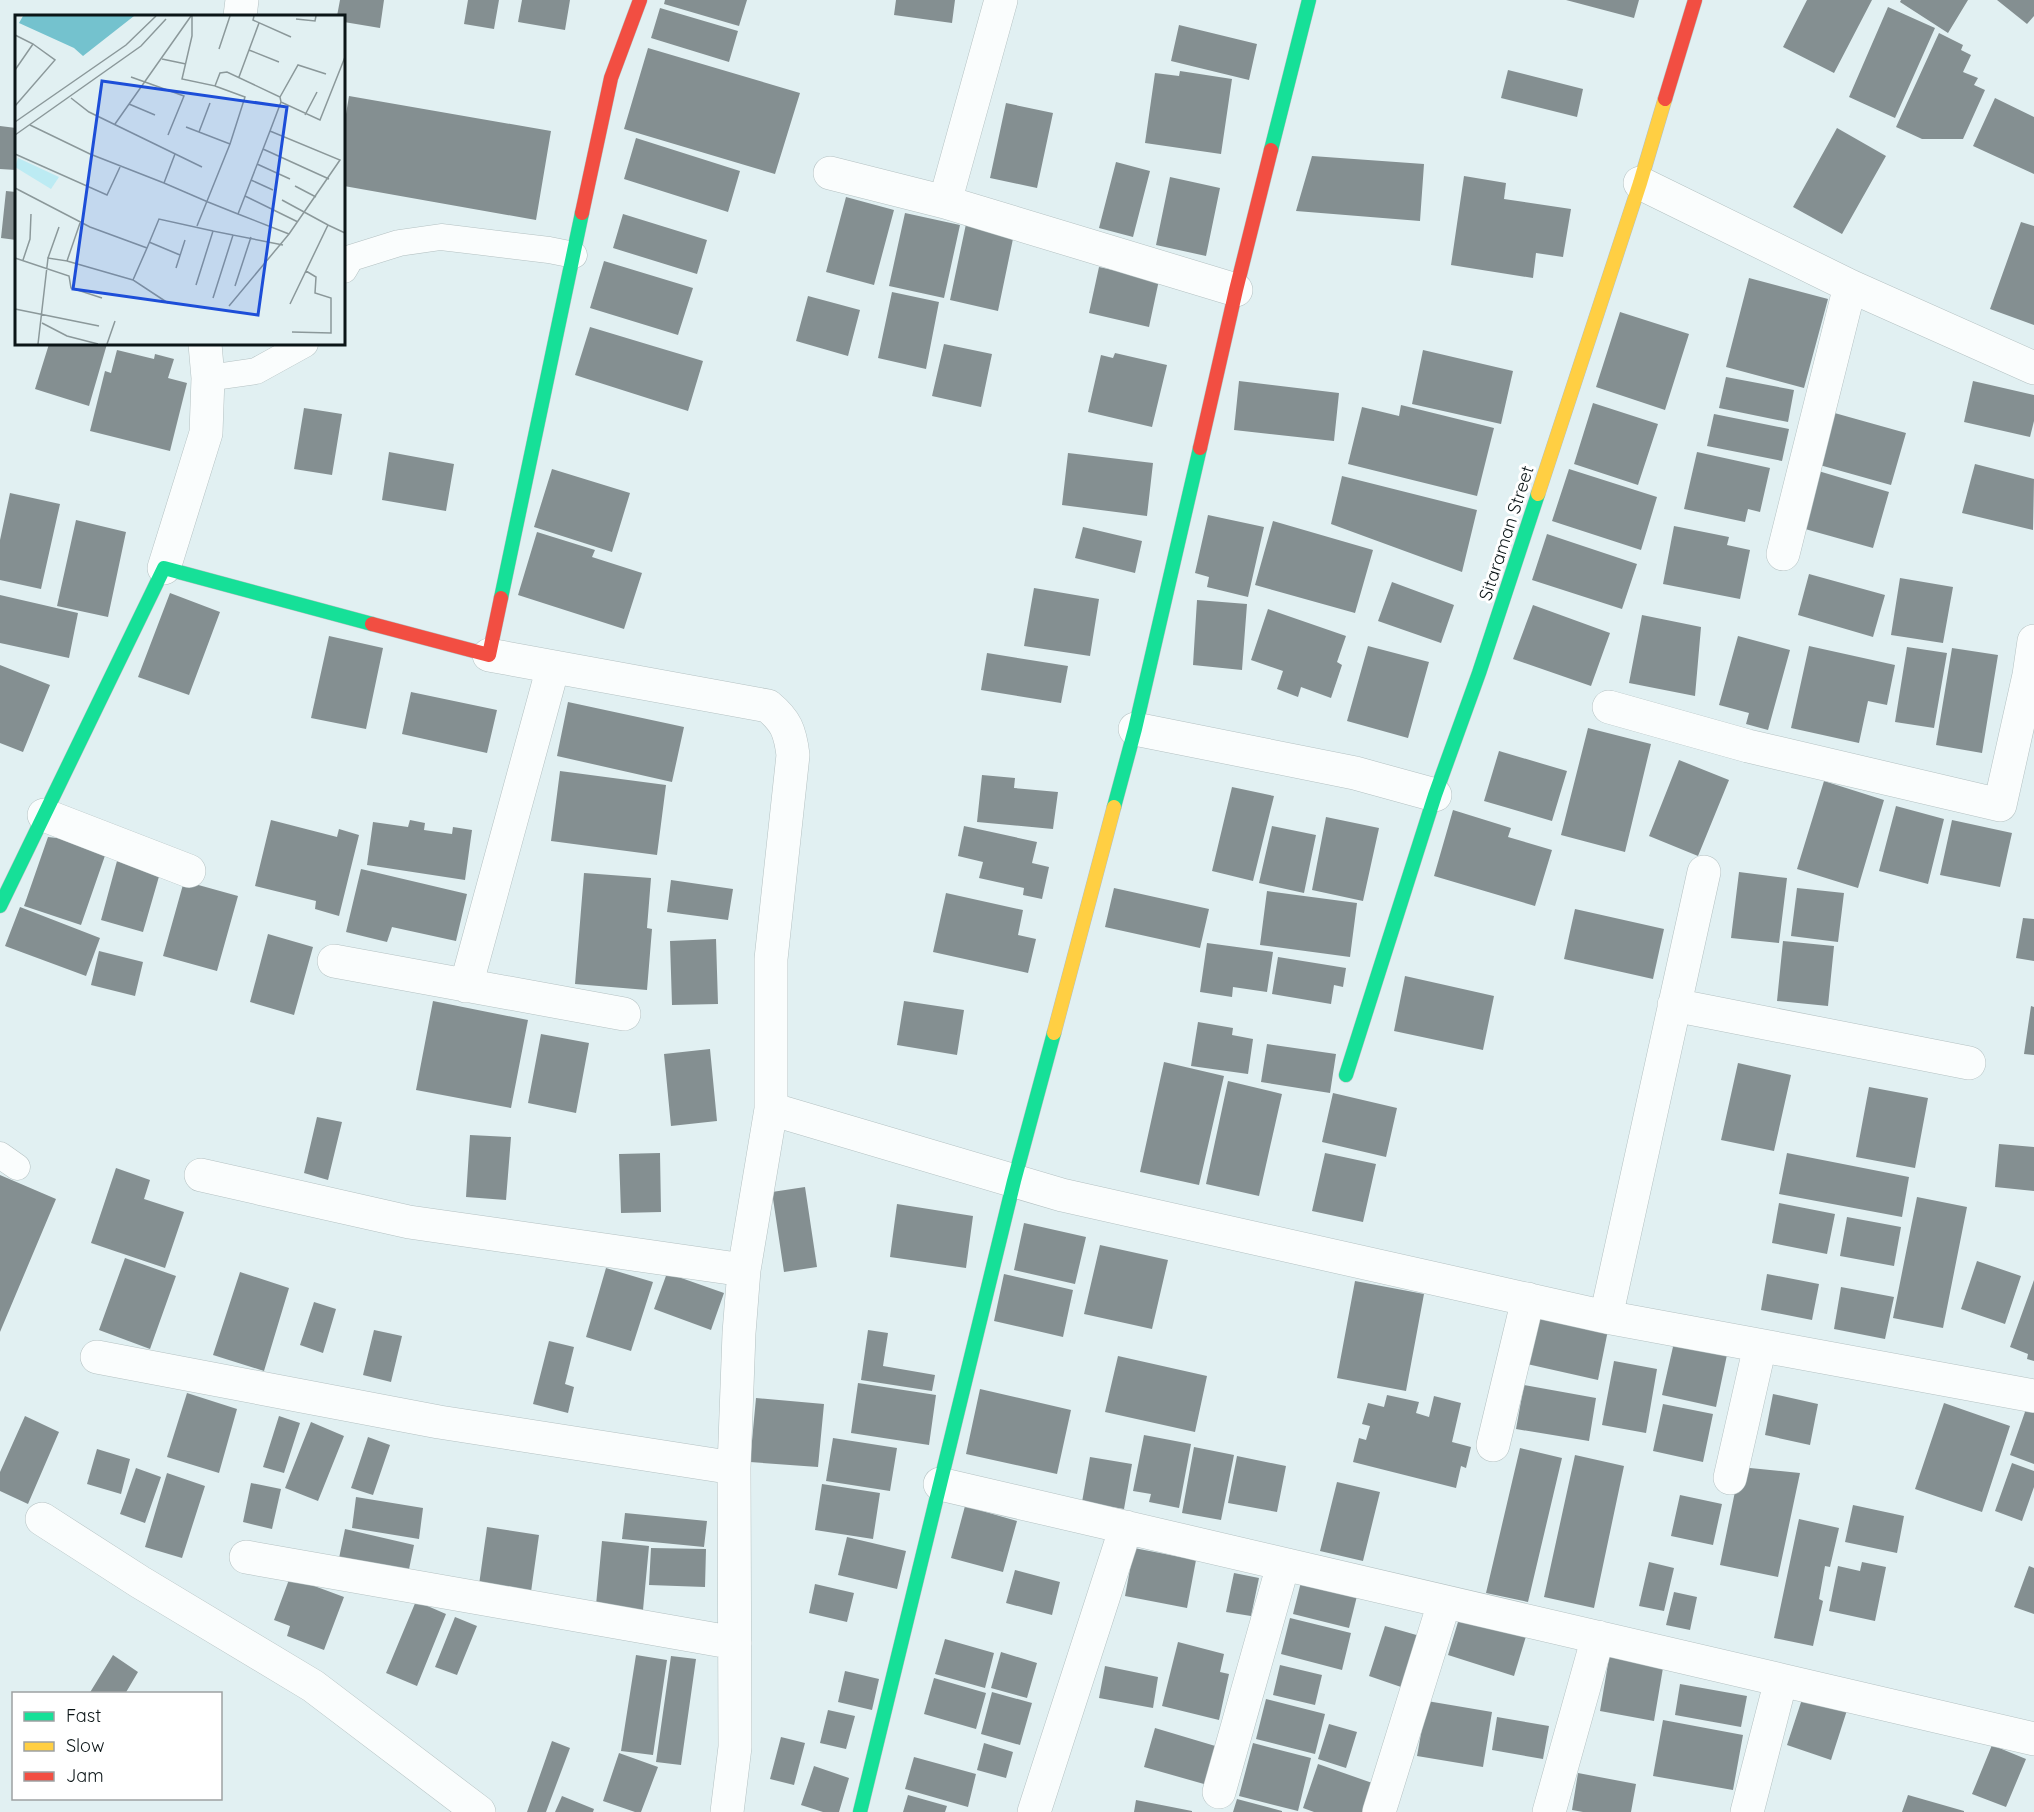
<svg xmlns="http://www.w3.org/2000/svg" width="2034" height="1812" font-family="Quicksand,sans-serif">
<rect width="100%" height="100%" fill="#e1f0f2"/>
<path fill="#848f91" d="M340,0H384L380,28L344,22V16H337Z
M468,0H499L494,29L464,24Z
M522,0H570L565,30L518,22Z
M665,0H747L739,26L664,4Z
M896,0H955L952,23L894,15Z
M1566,0H1639L1634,18Z
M1807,0H1872L1834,73L1783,47Z
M1901,0H1968L1948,33L1900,2Z
M1997,0H2034V16L2027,24Z
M1888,7L1935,28L1895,118L1849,97Z
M660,8L738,31L729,62L651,38Z
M1179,25L1257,44L1249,80L1171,61Z
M1939,33L1963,45L1961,50L1971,55L1963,72L1978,78L1974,85L1985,90L1963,139H1922L1896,127Z
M648,48L800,93L775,174L624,129Z
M1508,70L1583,89L1577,117L1501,98Z
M1180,71L1232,79L1221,154L1145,143L1155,73L1179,76Z
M349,96L551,131L536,220L344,186V126Z
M1995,98L2034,117V174L1973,146Z
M1006,103L1053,113L1037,188L990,178Z
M0,126L16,128V170L0,169Z
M1837,128L1886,156L1842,234L1793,207Z
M636,138L740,171L728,212L624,179Z
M1312,156L1424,164L1420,221L1296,211Z
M1116,162L1150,171L1133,237L1099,228Z
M1464,176L1506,183L1504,199L1571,209L1563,257L1536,253L1533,278L1451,265Z
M1170,177L1220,188L1206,256L1156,245Z
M6,191L16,192V240L1,238Z
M846,197L894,210L874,285L826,272Z
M905,213L960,225L944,298L889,286Z
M623,214L707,240L697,274L613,248Z
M2021,222L2034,226V325L1990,309Z
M966,224L1014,234L998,311L950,300Z
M604,261L693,288L678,335L590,308Z
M1099,267L1159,280L1149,327L1089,313Z
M1749,278L1828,299L1804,388L1726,367Z
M892,292L939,302L926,369L878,358Z
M808,296L860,310L848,356L796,341Z
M1620,312L1689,334L1665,410L1596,387Z
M590,327L703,361L688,411L575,375Z
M49,344H107L89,406L35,389Z
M944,344L992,354L981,407L932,396Z
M117,350L154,359L155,354L174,359L168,378L187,383L170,451L90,431L105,371L111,373Z
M1423,350L1513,371L1501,424L1412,404Z
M1115,353L1167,365L1152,427L1088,412L1101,355L1113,358Z
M1726,377L1794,390L1788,422L1719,408Z
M1239,381L1339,393L1334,441L1234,430Z
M1973,381L2034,395V421L2030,437L1964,422Z
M1593,403L1658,424L1638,485L1574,464Z
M1401,405L1494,428L1477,496L1348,464L1362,407L1399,416Z
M304,408L342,414L332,475L294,469Z
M1831,412L1906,433L1891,485L1816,464Z
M1714,414L1789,429L1782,461L1707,446Z
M389,452L454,464L446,511L382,500Z
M1697,452L1770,468L1760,512L1748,509L1745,522L1684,509Z
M1068,453L1153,463L1147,516L1062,505Z
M1975,464L2034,479L2033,530L1962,513Z
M552,469L630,493L612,552L534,527Z
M1569,469L1657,497L1641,550L1552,521Z
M1815,470L1889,492L1873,548L1798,527Z
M1342,476L1477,510L1462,572L1331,524Z
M10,493L60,504L41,589L0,580V540Z
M1208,515L1264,527L1248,597L1207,587L1209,577L1195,573Z
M76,520L126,532L108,617L57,606Z
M1273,521L1373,550L1355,613L1255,585Z
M1674,526L1729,537L1727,545L1750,550L1740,599L1663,584Z
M1083,527L1142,541L1135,573L1075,558Z
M537,532L595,550L592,557L642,573L624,629L518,595Z
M1547,534L1637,564L1622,609L1532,580Z
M1809,574L1885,595L1873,637L1798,615Z
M1900,578L1953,587L1943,643L1891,635Z
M1392,582L1454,605L1441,643L1378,621Z
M1034,588L1099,599L1090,656L1024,646Z
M170,593L220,612L189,695L138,677Z
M0,595L78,613L69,658L0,643Z
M1197,600L1247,604L1242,670L1193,665Z
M1533,605L1610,633L1591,686L1513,659Z
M1268,609L1346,636L1337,662L1342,665L1331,698L1301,687L1298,697L1277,689L1283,671L1251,660Z
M1642,615L1701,627L1695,696L1629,683Z
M329,636L383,648L366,729L311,718Z
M1738,636L1790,650L1768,730L1746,724L1749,713L1719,705Z
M1368,646L1429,662L1408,738L1347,721Z
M1809,646L1895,665L1887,705L1868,701L1859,743L1791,728Z
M1907,647L1947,653L1934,728L1895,722Z
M1952,648L1998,655L1982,753L1936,745Z
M987,653L1068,666L1061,703L981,690Z
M0,665L50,685L23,752L0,743Z
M411,692L497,710L487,753L402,734Z
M568,702L684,727L672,782L557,756Z
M1588,728L1651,744L1625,852L1561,835Z
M1499,751L1567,771L1552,821L1484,801Z
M1679,760L1729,780L1698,856L1649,836Z
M560,771L666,785L657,855L551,841Z
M982,775L1015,778L1014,788L1058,792L1053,829L977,822Z
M1824,781L1884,800L1858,888L1797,869Z
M1232,787L1274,796L1253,881L1212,871Z
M1896,806L1944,819L1928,884L1879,871Z
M1453,810L1511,828L1508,837L1552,850L1535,906L1434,876Z
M1326,817L1379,828L1363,901L1312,890Z
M271,820L337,837L339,829L359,835L339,916L315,909L316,901L255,886Z
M410,820L425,823L424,830L452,834L453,827L472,830L465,880L367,865L373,822L408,827Z
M1952,820L2012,833L2000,887L1940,875Z
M964,826L1037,842L1032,863L1049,867L1042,899L1023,895L1024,888L979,878L983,862L958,856Z
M1272,826L1316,835L1304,893L1259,883Z
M48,837L109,844L81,925L24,906Z
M117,861L160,873L143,932L101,920Z
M361,869L467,894L456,941L392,927L387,942L346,932Z
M1739,872L1787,878L1779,943L1731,938Z
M584,873L651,878L647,928L652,929L647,990L575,984Z
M671,880L733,889L728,920L667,912Z
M184,881L238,896L217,971L163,956Z
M1114,888L1209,909L1200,948L1105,927Z
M1797,888L1844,893L1838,942L1791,936Z
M1267,891L1357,903L1350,957L1260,945Z
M946,893L1023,910L1018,935L1036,939L1028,973L933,952Z
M20,907L100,938L86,976L5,946Z
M1575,909L1664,929L1653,979L1564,959Z
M2023,918L2034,919V961L2016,958Z
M268,934L313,947L294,1015L250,1002Z
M716,939L718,1004L672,1005L670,941Z
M1783,941L1834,946L1828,1006L1777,1001Z
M1207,943L1273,952L1267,992L1233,987L1232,997L1200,992Z
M99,951L143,962L135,996L91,985Z
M1278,957L1346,968L1343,987L1334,985L1331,1004L1272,994Z
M1405,976L1494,996L1483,1050L1394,1031Z
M433,1001L528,1020L511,1108L416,1090Z
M904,1001L964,1010L957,1055L897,1045Z
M2031,1006L2034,1007V1055L2024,1054Z
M1198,1022L1233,1028L1232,1035L1253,1039L1248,1074L1191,1066Z
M541,1034L589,1043L576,1113L528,1103Z
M1267,1044L1336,1054L1330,1093L1261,1082Z
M710,1049L717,1121L671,1126L664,1054Z
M1164,1062L1224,1076L1199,1185L1140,1172Z
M1738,1063L1791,1075L1774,1151L1721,1140Z
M1228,1081L1282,1094L1259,1196L1206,1184Z
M1869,1087L1928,1098L1915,1168L1856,1157Z
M1333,1093L1397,1108L1386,1157L1322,1142Z
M317,1117L342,1122L328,1180L304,1173Z
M470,1135L511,1137L506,1200L466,1197Z
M1999,1144L2034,1147V1191L1995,1187Z
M660,1153L661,1212L621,1213L619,1154Z
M1325,1153L1376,1164L1363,1222L1312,1211Z
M1787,1153L1909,1177L1902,1217L1779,1194Z
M116,1168L150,1180L144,1199L184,1212L165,1268L91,1243Z
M0,1175L56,1199L0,1332Z
M805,1187L817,1267L784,1272L772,1192Z
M1917,1197L1967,1207L1943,1328L1893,1318Z
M1779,1203L1835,1214L1827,1254L1772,1243Z
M897,1204L973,1216L966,1268L890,1257Z
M1847,1217L1901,1227L1894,1266L1840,1256Z
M1024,1223L1086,1237L1075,1284L1014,1270Z
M1100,1245L1168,1260L1152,1329L1084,1314Z
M125,1258L176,1276L150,1349L99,1330Z
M1977,1261L2021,1276L2005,1324L1961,1309Z
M606,1268L653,1282L631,1351L586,1337Z
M240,1272L289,1288L264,1371L213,1355Z
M667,1273L724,1293L711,1330L654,1309Z
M1004,1274L1073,1290L1063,1337L994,1321Z
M1767,1274L1819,1284L1812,1320L1761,1310Z
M2034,1280V1361L2027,1359L2028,1354L2010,1347Z
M1355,1281L1424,1294L1406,1391L1337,1378Z
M1841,1287L1894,1297L1885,1339L1834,1329Z
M314,1302L336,1309L323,1353L300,1345Z
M1537,1315L1608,1330L1598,1380L1527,1364Z
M374,1330L402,1336L391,1382L363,1375Z
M868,1330L888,1333L883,1366L935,1375L932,1391L861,1380Z
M1675,1338L1728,1350L1716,1407L1662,1395Z
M549,1341L574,1347L565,1384L574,1387L568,1413L533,1404Z
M1118,1356L1207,1376L1195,1432L1105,1412Z
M1614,1361L1657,1369L1646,1433L1602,1425Z
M858,1383L936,1395L929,1445L851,1433Z
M1524,1385L1596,1398L1589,1441L1516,1429Z
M980,1389L1071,1410L1057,1474L966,1454Z
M187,1393L237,1409L219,1473L167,1457Z
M1773,1394L1818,1404L1810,1445L1765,1435Z
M1387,1395L1419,1402L1416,1413L1429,1417L1434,1396L1461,1403L1452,1442L1471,1447L1466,1468L1461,1466L1456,1488L1353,1462L1359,1438L1366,1440L1370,1426L1362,1424L1368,1403L1384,1407Z
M756,1398L824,1404L818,1467L750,1462Z
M1944,1403L2010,1426L1982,1512L1915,1489Z
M1663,1404L1713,1414L1703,1462L1653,1451Z
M2026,1409L2034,1412V1464L2010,1455Z
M25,1416L59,1432L28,1504L0,1491V1472Z
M279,1416L300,1423L284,1473L263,1467Z
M311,1422L344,1436L318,1501L285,1488Z
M1144,1435L1191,1444L1179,1508L1149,1502L1151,1494L1133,1491Z
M368,1437L390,1445L373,1495L351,1488Z
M833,1438L897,1448L890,1491L826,1481Z
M1194,1447L1234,1455L1221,1520L1182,1513Z
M1520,1448L1562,1458L1528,1602L1486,1593Z
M97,1449L130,1459L121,1494L87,1484Z
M1575,1455L1624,1466L1594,1608L1544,1597Z
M1237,1456L1286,1466L1277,1512L1228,1503Z
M1090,1457L1132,1464L1124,1509L1082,1502Z
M2012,1463L2034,1471V1487L2022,1521L1995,1511Z
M1740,1467L1800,1473L1778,1577L1720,1565Z
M136,1468L161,1477L145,1523L120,1514Z
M167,1473L205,1486L182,1558L145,1547Z
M1337,1482L1380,1492L1363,1561L1320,1551Z
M251,1483L281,1489L272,1529L243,1522Z
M822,1484L880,1493L873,1539L815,1530Z
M1680,1495L1722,1504L1713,1545L1671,1536Z
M356,1497L423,1508L419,1539L352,1528Z
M1853,1505L1904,1516L1897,1553L1845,1542Z
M965,1506L1017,1521L1003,1572L951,1558Z
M625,1513L707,1521L704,1547L622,1539Z
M1799,1519L1839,1528L1830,1567L1825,1566L1819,1599L1823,1601L1813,1646L1774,1638Z
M487,1527L539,1535L530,1599L478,1592Z
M345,1529L414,1545L407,1579L338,1563Z
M847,1537L906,1551L897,1589L838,1575Z
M602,1541L649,1546L643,1610L596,1605Z
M651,1548L706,1549L705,1587L649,1585Z
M1134,1548L1196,1560L1187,1608L1125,1596Z
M1649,1562L1674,1568L1664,1611L1639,1606Z
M1862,1562L1886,1567L1875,1621L1829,1611L1838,1566L1860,1571Z
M2029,1566L2034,1568V1614L2014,1607Z
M1015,1570L1060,1582L1052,1615L1006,1603Z
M1234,1573L1259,1578L1251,1616L1226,1612Z
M290,1577L344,1597L324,1650L287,1636L290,1626L274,1620Z
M1302,1578L1358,1592L1349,1628L1293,1614Z
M815,1584L854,1593L847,1622L809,1613Z
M1674,1592L1697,1597L1690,1630L1666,1625Z
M416,1601L446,1614L417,1686L386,1673Z
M1461,1612L1527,1633L1514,1676L1448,1655Z
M455,1617L477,1626L457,1675L435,1667Z
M1290,1618L1351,1633L1342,1670L1281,1654Z
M1385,1626L1420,1636L1404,1688L1369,1676Z
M945,1639L994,1653L985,1688L935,1674Z
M1178,1642L1224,1654L1220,1672L1229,1674L1219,1720L1162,1706Z
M1001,1652L1037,1663L1027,1698L991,1688Z
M1610,1652L1664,1662L1654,1721L1600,1711Z
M113,1655L138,1672L125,1694H89Z
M636,1655L667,1660L653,1755L621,1751Z
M671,1656L696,1659L681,1765L656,1762Z
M1280,1665L1322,1675L1315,1705L1273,1695Z
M1105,1666L1158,1677L1153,1708L1099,1698Z
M845,1671L879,1679L872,1710L838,1702Z
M934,1678L986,1693L976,1729L924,1714Z
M1680,1684L1747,1696L1741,1727L1675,1715Z
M1805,1690L1849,1704L1831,1760L1787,1745Z
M992,1692L1032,1703L1020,1745L981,1734Z
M1266,1699L1325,1714L1315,1754L1256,1739Z
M1427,1701L1492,1712L1483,1767L1417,1756Z
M828,1710L855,1716L846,1749L820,1743Z
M1497,1717L1549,1726L1543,1759L1492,1750Z
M1663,1720L1743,1735L1733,1790L1653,1776Z
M1329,1724L1357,1732L1346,1768L1318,1759Z
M1155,1728L1222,1748L1211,1786L1144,1767Z
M781,1737L805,1743L794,1785L770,1779Z
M552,1741L570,1748L546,1812H527Z
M984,1743L1013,1752L1006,1778L977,1770Z
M1253,1743L1311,1758L1298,1811L1239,1796Z
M1992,1745L2026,1759L2006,1807L1972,1794Z
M619,1753L658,1767L641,1812H635L603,1801Z
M914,1757L976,1774L968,1807L905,1789Z
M1318,1764L1378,1785L1369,1812H1314L1303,1808Z
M814,1766L849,1778L839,1812H823L801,1805Z
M1578,1773L1636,1784L1631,1812H1583L1572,1810Z
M908,1795L947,1806L945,1812H903Z
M1908,1795L1964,1811V1812H1902Z
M562,1796L594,1809L593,1812H555Z
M1237,1799L1282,1811V1812H1233Z
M1136,1800L1192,1811V1812H1134Z"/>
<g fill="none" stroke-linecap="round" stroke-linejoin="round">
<g stroke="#b4c1c2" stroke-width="27">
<path id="lane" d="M344,270L351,258L399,243L441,237L549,250L574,255
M208,378L256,371L305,344
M0,1155L17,1167"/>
</g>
<g stroke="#b4c1c2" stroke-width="34">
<path id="street" d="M1001,0L945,202L1236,290
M240,16L242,0
M830,173L945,202
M1640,183L1850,286L2034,368
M1783,554L1850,286
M164,568L206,433L208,378L205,344
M489,655L768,706C786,721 790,731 793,755L771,959V1109L744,1270
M1609,707L1748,746L2000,805L2029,675L2034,641
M1135,729L1355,773L1435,795
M44,815L189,871
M1704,872L1606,1317L2034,1396
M334,961L624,1014
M466,986L553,667
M1674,1005L1969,1063
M771,1109L1062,1195L1606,1317
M201,1175L409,1222L744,1270L739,1333L734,1468
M97,1357L439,1422L734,1468L735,1747L727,1812
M1493,1445L1528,1299
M1730,1478L1760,1346
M940,1484L1781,1680L1747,1812
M42,1519L140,1582L313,1686L479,1812
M246,1557L735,1643
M1781,1680L2034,1739
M1219,1792L1283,1565
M1034,1812L1126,1527
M1379,1812L1444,1603
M1549,1812L1598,1637"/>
</g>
<g stroke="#b4c1c2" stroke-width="15">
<path id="fast" d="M1271,150L1309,0
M501,598L582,213
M1114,807L1135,729L1200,448
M0,906L164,568L372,624
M1346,1075L1435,795L1479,673L1538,494
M860,1812L1014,1181L1054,1033"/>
</g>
<g stroke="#b4c1c2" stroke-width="15">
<path id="slow" d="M1538,494L1640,183L1665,99
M1054,1033L1114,807"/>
</g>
<g stroke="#b4c1c2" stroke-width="15">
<path id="jam" d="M1665,99L1695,0
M582,213L611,78L640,0
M1200,448L1236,290L1271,150
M372,624L489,655L501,598"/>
</g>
<use href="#lane" stroke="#fafdfd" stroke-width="26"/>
<use href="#street" stroke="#fafdfd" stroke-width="33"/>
<use href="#fast" stroke="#16e098" stroke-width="14"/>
<use href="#slow" stroke="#ffcf43" stroke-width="14"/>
<use href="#jam" stroke="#f24e42" stroke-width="14"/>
</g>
<g text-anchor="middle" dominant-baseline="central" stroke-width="6" stroke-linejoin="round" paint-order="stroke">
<g font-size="18" fill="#0b1517" stroke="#fff">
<text transform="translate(1506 533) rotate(-72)">Sitaraman Street</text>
</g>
</g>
<g transform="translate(15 15)">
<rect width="330" height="330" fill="#e1f0f2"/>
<path d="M3,143L44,162L36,174L0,152Z" fill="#bcebf3"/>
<path d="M8,1H119L68,41L59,33L4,8Z" fill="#74c2ce"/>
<path fill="none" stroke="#8b989a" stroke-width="1.5" d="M177,1V21L167,64L200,71L205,58L212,57L265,82L266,87M239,1L238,5L276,22M281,4L300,6L301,1M0,20L18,29L0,55M204,34L215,1M234,35L244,8M147,44L171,49M116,62L169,81L153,120M224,62L234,35L264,47M265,82L283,50L311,59M56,83L74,97L187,152M114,89L140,100M0,91L40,45L18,29M290,100L302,77M0,107L111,30L141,1M100,109L176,1M15,110L75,139L149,168L193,187L223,199L274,219L325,145L255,116L223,199M171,112L215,129L230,82L200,71M255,116L266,87L305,105L330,42M184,117L195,88M0,120L126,31L151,4M248,134L314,164M0,139L92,180L105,152M242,149L275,164M236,165L258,175M149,168L160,139M280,171L301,182M0,173L75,212L132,233L118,265L153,288M230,181L283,207M267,185L313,210M182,211L215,129M134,227L165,240M132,233L144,204L198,216M0,243L54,261L56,273L87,283M33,243L44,212M8,245L15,224L16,199M52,246L118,265M161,253L170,225M181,270L198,216L218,220M220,271L236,222M198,283L218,220L268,230M275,289L313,210L330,218M214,291L274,219M0,294L84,311M27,308L52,321L83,329M277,317L316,318V283L300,278L301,262L291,256M23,329L33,243L52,246L65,208M92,329L100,306"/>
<path fill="#1d4ed8" fill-opacity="0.15" stroke="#1d4ed8" stroke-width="3" d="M87,66L272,92L243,300L58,274Z"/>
<rect width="330" height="330" fill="none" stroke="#0b1517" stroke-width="3"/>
</g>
<rect x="12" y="1692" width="210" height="108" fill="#ffffff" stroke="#9da1a2" stroke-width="1.5"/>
<rect x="24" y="1712" width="30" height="9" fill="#16e098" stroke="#9da1a2" stroke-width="1.5"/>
<text x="66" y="1722" font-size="18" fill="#0b1517">Fast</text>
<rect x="24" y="1742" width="30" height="9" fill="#ffcf43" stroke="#9da1a2" stroke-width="1.5"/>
<text x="66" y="1752" font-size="18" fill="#0b1517">Slow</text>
<rect x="24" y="1772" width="30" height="9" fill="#f24e42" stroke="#9da1a2" stroke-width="1.5"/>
<text x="66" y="1782" font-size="18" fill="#0b1517">Jam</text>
</svg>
